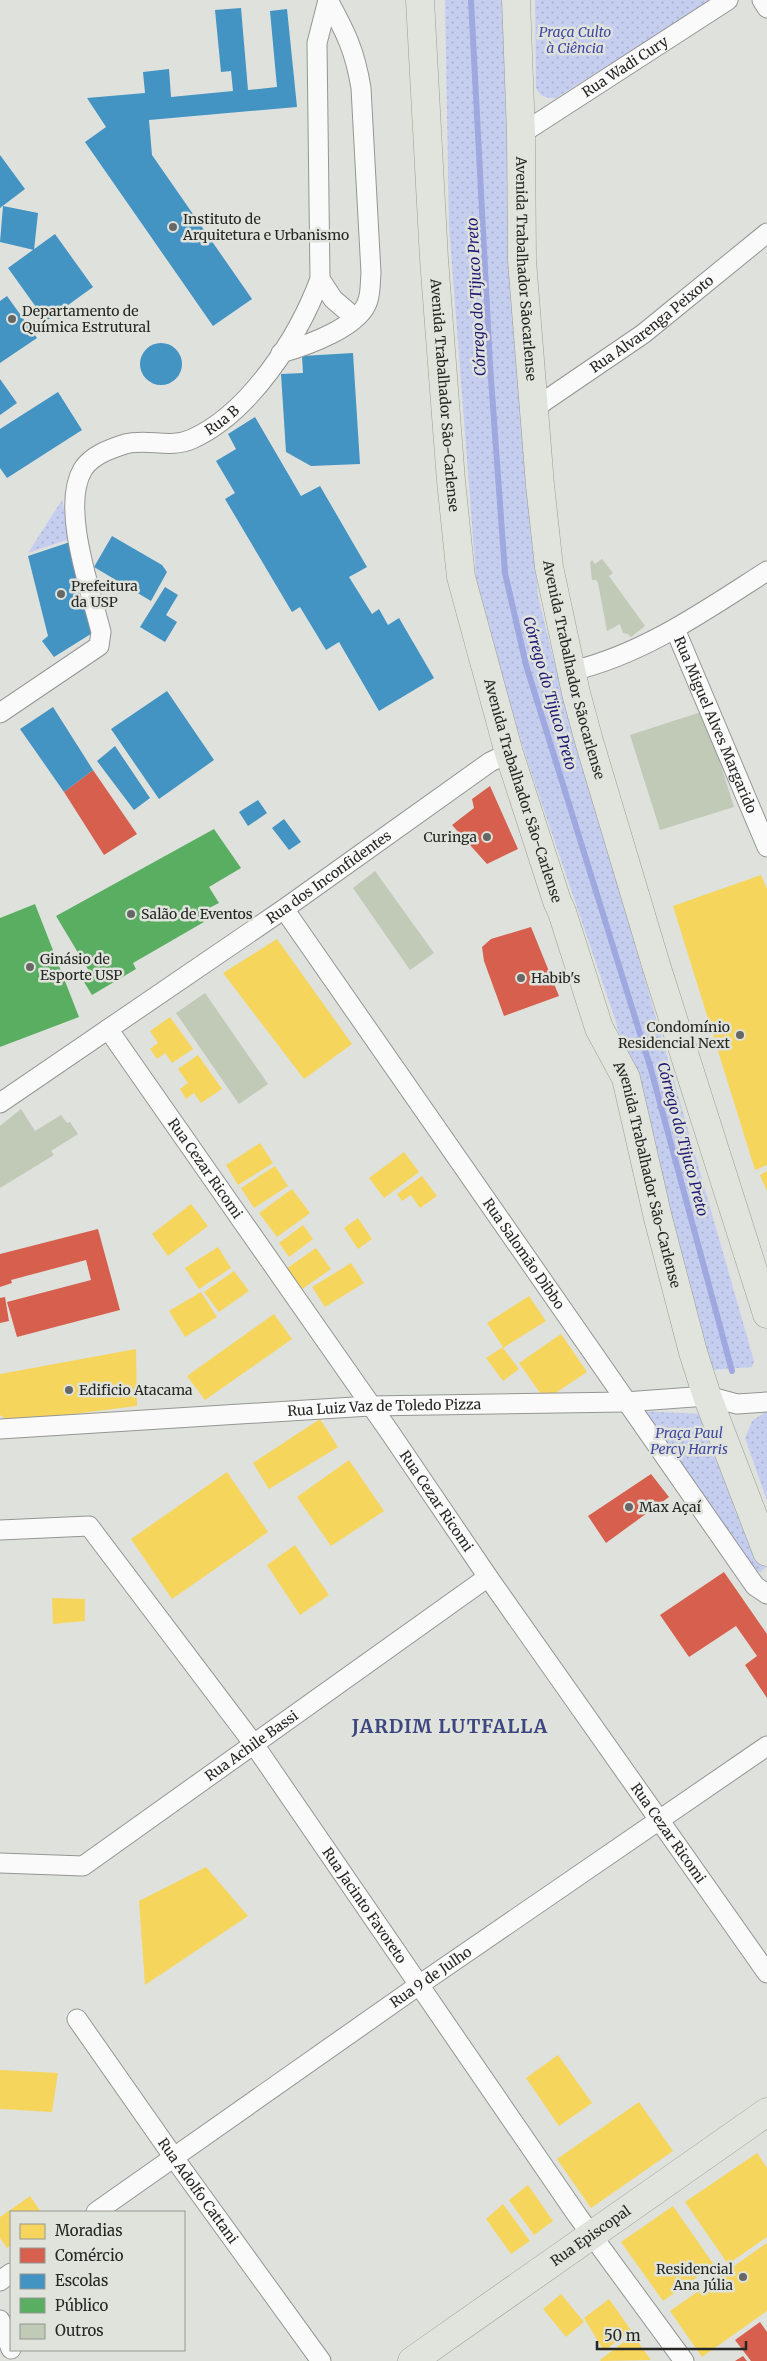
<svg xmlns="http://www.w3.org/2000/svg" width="767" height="2361" font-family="Merriweather,serif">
<defs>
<pattern id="green-dots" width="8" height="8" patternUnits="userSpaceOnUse" patternTransform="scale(1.25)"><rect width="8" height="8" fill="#c6ceef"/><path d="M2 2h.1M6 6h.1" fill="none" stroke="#aab1cd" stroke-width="1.8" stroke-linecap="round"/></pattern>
</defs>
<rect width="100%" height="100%" fill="#dfe1dd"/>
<path fill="url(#green-dots)" d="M445,0H507L527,442L538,596L553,657L754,1361L752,1367L710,1370L680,1272L616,1022L528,763L478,602L449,226Z
M535,0H712L556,98C547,99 539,96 536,88Z
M62,500L70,539L28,553Z
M633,1411L707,1414L765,1560L766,1567L761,1572L748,1570Z
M767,1411V1501L745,1438L752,1421Z"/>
<path fill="#f6d55c" d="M761,875L767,889V1165L755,1170L673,906Z
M277,939L352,1044L304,1079L223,973Z
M170,1017L193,1049L172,1063L165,1053L157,1059L150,1049L158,1043L150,1031Z
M198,1055L222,1089L201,1103L194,1093L186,1099L180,1089L188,1083L178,1069Z
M260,1143L273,1163L238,1185L226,1165Z
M404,1152L419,1172L384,1198L369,1178Z
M275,1166L288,1186L254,1208L241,1188Z
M767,1171V1191L760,1175Z
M422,1176L437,1196L420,1208L411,1195L402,1201L397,1194Z
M292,1189L310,1213L277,1237L259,1213Z
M191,1204L208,1226L168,1256L152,1234Z
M358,1218L372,1239L358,1249L344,1228Z
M303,1225L313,1239L289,1257L279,1243Z
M218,1247L231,1268L199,1289L185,1268Z
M316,1248L331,1269L298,1292L283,1271Z
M351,1263L364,1283L325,1307L312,1287Z
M234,1271L249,1291L219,1312L204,1292Z
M201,1292L217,1317L185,1337L169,1311Z
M529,1296L546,1321L503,1348L519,1369L503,1381L486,1358L503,1347L487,1323Z
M274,1314L292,1339L205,1400L187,1376Z
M561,1334L587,1372L545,1400L519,1363Z
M136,1349L137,1406L10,1422L0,1415V1374Z
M320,1419L338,1447L269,1489L253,1463Z
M349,1460L384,1511L331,1546L297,1497Z
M227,1472L268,1532L172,1599L131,1539Z
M295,1545L329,1595L300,1615L267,1565Z
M52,1598L85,1599V1621L53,1624Z
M206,1867L248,1916L145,1985L139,1901Z
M558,2055L592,2103L559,2126L526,2078Z
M0,2070L58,2073L52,2112L0,2109Z
M639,2102L673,2151L591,2208L557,2159Z
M757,2153L767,2168V2237L728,2264L685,2202Z
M528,2185L553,2221L534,2235L509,2200Z
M30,2196L41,2212H11V2245L7,2248L0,2238V2217Z
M503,2204L530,2241L511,2254L486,2219Z
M673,2206L714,2265L663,2301L621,2242Z
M767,2243V2311L702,2357L670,2311Z
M561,2294L584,2322L566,2337L543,2309Z
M609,2299L631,2330L604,2351L584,2318Z
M633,2335L651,2360L601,2361L600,2360Z"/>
<path fill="#d6604d" d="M93,770L137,834L104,855L64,792Z
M490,786L518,849L487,864L452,825L474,808L472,799Z
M531,927L559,996L504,1016L484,961L482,947L491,939Z
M98,1229L120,1310L17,1337L7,1302L91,1280L86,1260L11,1280L12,1283L0,1287V1254Z
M5,1297L9,1321L0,1323V1298Z
M651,1474L669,1497L606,1543L588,1516Z
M724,1572L767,1634V1698L745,1665L757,1656L736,1626L689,1657L660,1615Z
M760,2322L767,2332V2361H751L735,2340Z
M743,2356L747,2361H735Z"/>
<path fill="#4393c3" d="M241,8L248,90L277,87L270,11L287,9L297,107L149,120L152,155L252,299L213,326L85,142L106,127L87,98L145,93L143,72L169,69L171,97L233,91L231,71L221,72L215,10Z
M0,155L25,189L0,208Z
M3,206L38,213L34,250L0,242Z
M55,234L93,287L46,321L8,268Z
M7,296L37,338L0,363V301Z
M140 364a21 21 0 1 1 42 0a21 21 0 1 1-42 0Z
M353,353L360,464L311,466L286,452L281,374L303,373L302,356Z
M0,379L17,403L0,415Z
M58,392L82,430L7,478L0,468V429Z
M255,417L301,496L320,486L367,567L349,577L372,614L379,609L388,625L399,618L434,678L379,711L339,642L326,650L300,607L292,612L225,499L235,493L216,461L236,449L228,434Z
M112,536L162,565L167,572L151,601L94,567Z
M73,541L94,632L54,657L42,641L48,636L28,556Z
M165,587L178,595L166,615L177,622L165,642L140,627Z
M167,691L214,760L159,799L111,729Z
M53,707L93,770L64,792L20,729Z
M115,746L150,798L134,810L97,761Z
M258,800L267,813L248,826L239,812Z
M284,819L301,842L289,850L272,828Z"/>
<path fill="#5aae61" d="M214,829L241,868L209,887L219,903L201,912L204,922L133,963L136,969L92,995L81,977L89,971L56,916Z
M35,904L79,1017L0,1047V918Z"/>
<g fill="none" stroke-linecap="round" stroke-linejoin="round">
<path stroke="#9fa9e0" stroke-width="6" d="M471,0L490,365L505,573L526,665L650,1066L732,1371"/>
</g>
<path fill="#c1c9b7" d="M602,559L613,573L609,576L645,626L631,637L628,634L623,633L620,624L607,631L598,583L596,580H592L590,563L592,560L595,564Z
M704,711L734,807L660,830L630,735Z
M375,871L434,953L410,970L353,888Z
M205,993L268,1084L239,1104L176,1013Z
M21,1109L35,1131L61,1115L67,1123L70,1122L78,1134L51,1151L54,1155L0,1188V1126Z"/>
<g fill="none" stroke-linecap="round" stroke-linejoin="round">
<g stroke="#949693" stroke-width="21">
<g id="street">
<path d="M762,0L767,8"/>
<path id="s1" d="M521,134L728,0"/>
<path d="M320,279L333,299L355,318"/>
<path d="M281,353C305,346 361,327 368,300C371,291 370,281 371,273L361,88C355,51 346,33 328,0"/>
<path id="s2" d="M533,409L643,334L767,233"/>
<path id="s3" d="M675,629L767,847"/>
<path d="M572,671C644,654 706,610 767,571"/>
<path id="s4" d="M0,713L99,646L101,632C91,591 60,507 83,469C92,455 110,449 125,444C148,438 170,449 192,439C250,413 299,336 320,279L317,43L328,0"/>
<path id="s5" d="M284,909L755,1586L767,1594"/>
<path id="s6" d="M108,1029L391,1434L488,1577L767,1973"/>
<path id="s7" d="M0,1103L284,909L490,762L509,753"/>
<path id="s8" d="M0,1429L370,1406L625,1402L707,1396L737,1404L767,1402"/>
<path id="s9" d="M0,1530L89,1526L253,1743L577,2215L684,2361"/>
<path id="s10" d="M0,1863L83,1866L488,1577"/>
<path id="s11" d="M77,2019L182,2169L321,2361"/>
<path id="s12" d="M96,2212L419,1985L767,1746"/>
<path d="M0,2281L11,2273"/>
<path d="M0,2320L11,2349"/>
</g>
</g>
<g stroke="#99a091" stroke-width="29">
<g id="primary">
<path id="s13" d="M420,0L434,259L451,481L461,577L509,753L557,901L562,912L599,1028L626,1078L658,1218L693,1352L707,1396L767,1552"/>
<path id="s14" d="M516,0L521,134L522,261L540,485L549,567L576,693L589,741L656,965L767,1314"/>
<path id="s15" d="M412,2361L767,2112"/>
</g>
</g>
<use href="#street" stroke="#fafafa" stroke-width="19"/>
<use href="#primary" stroke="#e0e4dc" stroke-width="28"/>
</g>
<g fill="#676865" stroke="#dfe3db" stroke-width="2">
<circle cx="173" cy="227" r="5"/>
<circle cx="12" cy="319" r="5"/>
<circle cx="61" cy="594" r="5"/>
<circle cx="487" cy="837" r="5"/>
<circle cx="131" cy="914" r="5"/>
<circle cx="30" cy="967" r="5"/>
<circle cx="521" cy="978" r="5"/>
<circle cx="740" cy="1035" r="5"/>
<circle cx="69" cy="1390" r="5"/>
<circle cx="629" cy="1507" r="5"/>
<circle cx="743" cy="2277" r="5"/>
</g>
<g text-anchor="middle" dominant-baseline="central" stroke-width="5" stroke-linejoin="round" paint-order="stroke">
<g font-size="14" font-style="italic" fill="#3f46a4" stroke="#dfe3db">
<text x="575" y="32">Praça Culto<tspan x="575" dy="16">à Ciência</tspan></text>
<text x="689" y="1433">Praça Paul<tspan x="689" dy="16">Percy Harris</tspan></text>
</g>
<g font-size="14" fill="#262724" stroke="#dfe3db">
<text stroke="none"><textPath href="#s1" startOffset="124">Rua Wadi Cury</textPath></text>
<text stroke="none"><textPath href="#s14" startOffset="269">Avenida Trabalhador Sãocarlense</textPath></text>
<text stroke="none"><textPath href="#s2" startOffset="146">Rua Alvarenga Peixoto</textPath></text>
<text stroke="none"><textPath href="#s13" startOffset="396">Avenida Trabalhador São-Carlense</textPath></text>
<text stroke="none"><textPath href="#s4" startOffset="454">Rua B</textPath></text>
<text stroke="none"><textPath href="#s14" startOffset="674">Avenida Trabalhador Sãocarlense</textPath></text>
<text stroke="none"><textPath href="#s3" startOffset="104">Rua Miguel Alves Margarido</textPath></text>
<text stroke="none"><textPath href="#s13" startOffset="801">Avenida Trabalhador São-Carlense</textPath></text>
<text stroke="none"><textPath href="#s7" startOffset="399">Rua dos Inconfidentes</textPath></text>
<text stroke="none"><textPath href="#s6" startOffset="170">Rua Cezar Ricomi</textPath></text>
<text stroke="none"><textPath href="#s13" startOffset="1206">Avenida Trabalhador São-Carlense</textPath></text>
<text stroke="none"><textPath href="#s5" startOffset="420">Rua Salomão Dibbo</textPath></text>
<text stroke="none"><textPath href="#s8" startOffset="385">Rua Luiz Vaz de Toledo Pizza</textPath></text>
<text stroke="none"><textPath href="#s6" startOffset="575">Rua Cezar Ricomi</textPath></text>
<text stroke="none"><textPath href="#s10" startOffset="290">Rua Achile Bassi</textPath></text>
<text stroke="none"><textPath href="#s6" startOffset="980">Rua Cezar Ricomi</textPath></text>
<text stroke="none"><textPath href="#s9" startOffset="558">Rua Jacinto Favoreto</textPath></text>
<text stroke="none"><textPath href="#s12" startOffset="409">Rua 9 de Julho</textPath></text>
<text stroke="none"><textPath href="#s11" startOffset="210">Rua Adolfo Cattani</textPath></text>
<text stroke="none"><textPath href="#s15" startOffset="218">Rua Episcopal</textPath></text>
</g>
<g font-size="14" fill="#262724" stroke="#dfe3db" text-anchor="start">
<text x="183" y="219">Instituto de<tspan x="183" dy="16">Arquitetura e Urbanismo</tspan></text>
<text x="22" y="311">Departamento de<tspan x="22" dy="16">Química Estrutural</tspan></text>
<text x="71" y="586">Prefeitura<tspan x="71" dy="16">da USP</tspan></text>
<text x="477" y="837" text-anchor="end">Curinga</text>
<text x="141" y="914">Salão de Eventos</text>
<text x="40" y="959">Ginásio de<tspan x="40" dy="16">Esporte USP</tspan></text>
<text x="531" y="978">Habib's</text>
<text x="730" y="1027" text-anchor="end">Condomínio<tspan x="730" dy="16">Residencial Next</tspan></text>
<text x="79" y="1390">Edificio Atacama</text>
<text x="639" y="1507">Max Açaí</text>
<text x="733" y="2269" text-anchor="end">Residencial<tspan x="733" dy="16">Ana Júlia</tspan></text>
</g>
<g font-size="15" font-style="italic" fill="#1e1775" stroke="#dfe3db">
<text transform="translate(476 297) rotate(-93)">Córrego do Tijuco Preto</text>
<text transform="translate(550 693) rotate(74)">Córrego do Tijuco Preto</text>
<text transform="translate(683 1139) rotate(75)">Córrego do Tijuco Preto</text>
</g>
<g font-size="19" font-weight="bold" letter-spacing="1" fill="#3e4682" stroke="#dfe3db">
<text x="450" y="1726">JARDIM LUTFALLA</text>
</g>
</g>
<rect x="10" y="2211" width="175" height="140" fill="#dfe3db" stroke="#959892"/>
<rect x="20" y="2224" width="25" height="15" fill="#f6d55c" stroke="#959892"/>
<text x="55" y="2236" font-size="15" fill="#262724">Moradias</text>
<rect x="20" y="2248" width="25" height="15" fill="#d6604d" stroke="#959892"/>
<text x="55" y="2261" font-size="15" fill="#262724">Comércio</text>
<rect x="20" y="2274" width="25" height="15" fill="#4393c3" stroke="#959892"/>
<text x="55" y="2286" font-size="15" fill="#262724">Escolas</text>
<rect x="20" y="2298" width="25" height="15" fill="#5aae61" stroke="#959892"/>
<text x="55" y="2311" font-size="15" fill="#262724">Público</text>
<rect x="20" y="2324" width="25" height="15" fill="#c1c9b7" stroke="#959892"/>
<text x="55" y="2336" font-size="15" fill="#262724">Outros</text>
<path d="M597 2341v8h149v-8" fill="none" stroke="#262724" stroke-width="2.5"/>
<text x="604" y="2341" font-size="15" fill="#262724" stroke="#dfe3db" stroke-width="4" paint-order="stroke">50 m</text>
</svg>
